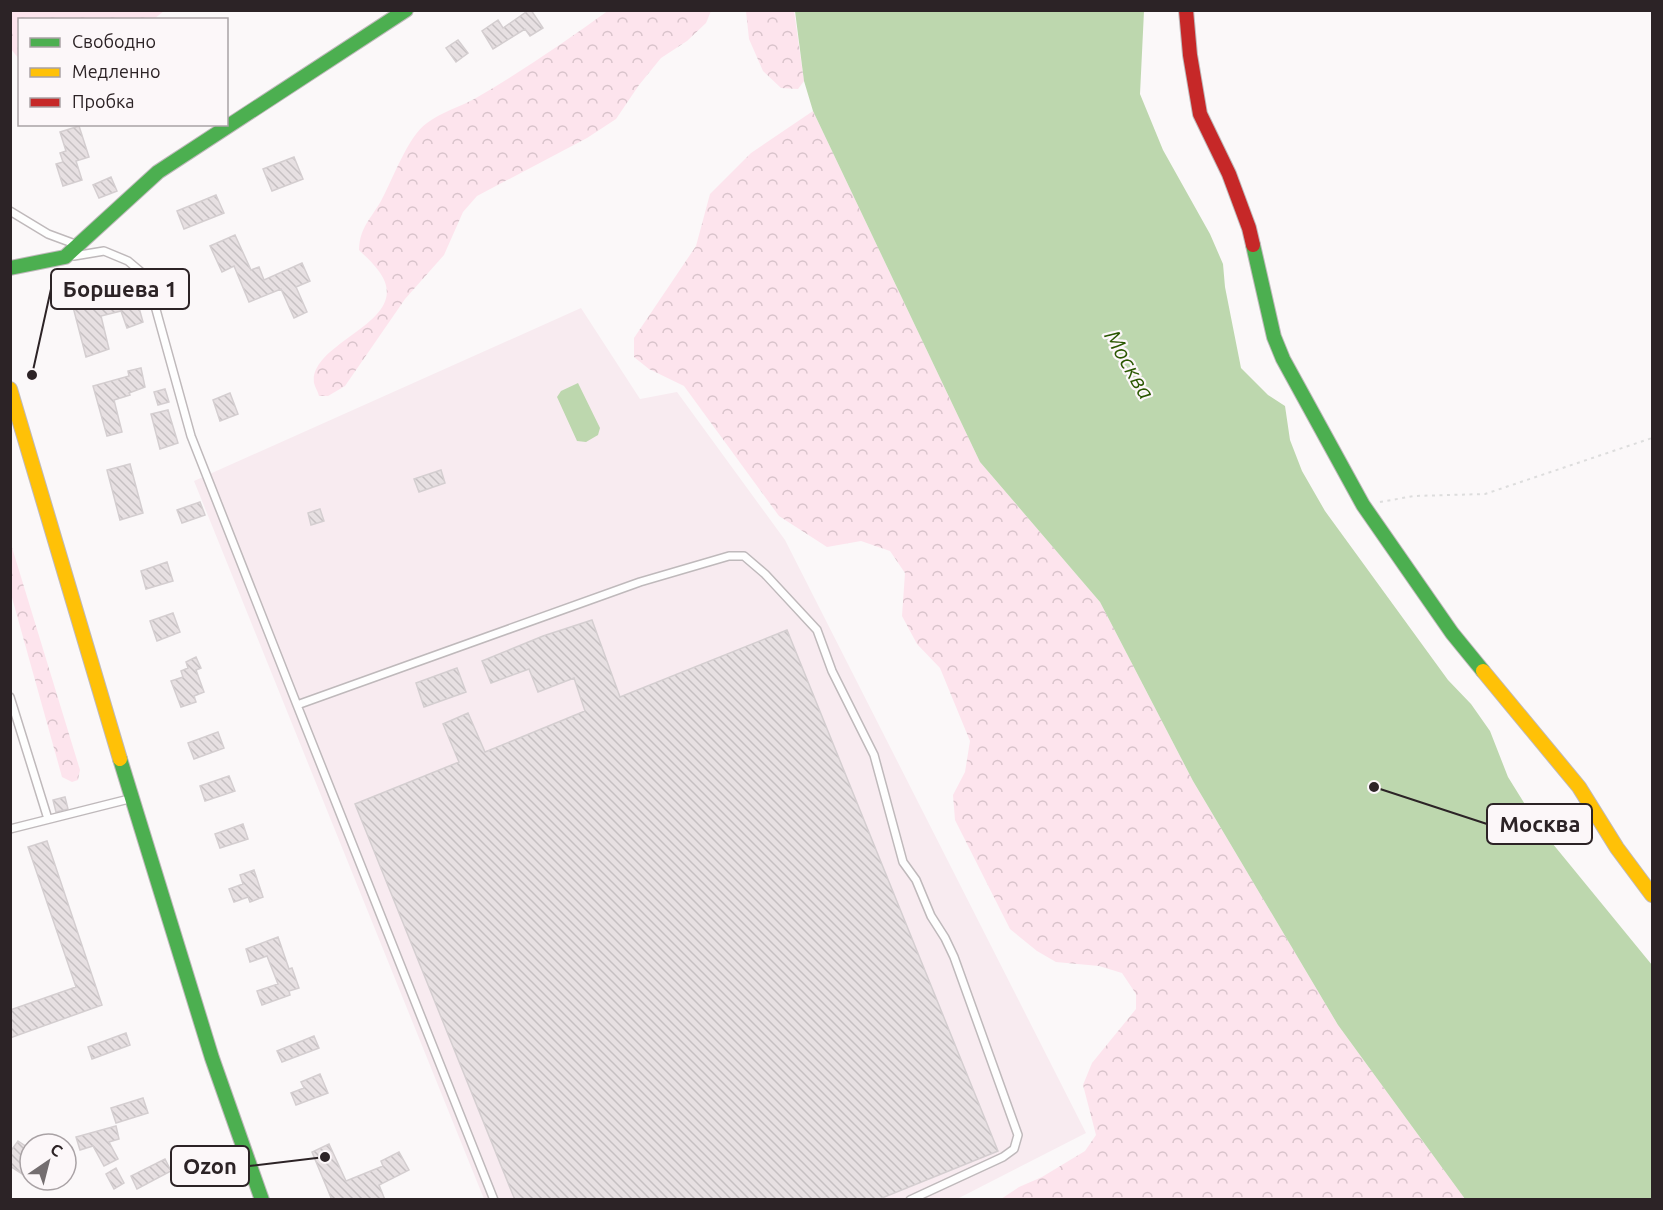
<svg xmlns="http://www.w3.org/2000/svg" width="1663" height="1210" font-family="Ubuntu,sans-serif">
<defs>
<pattern id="forest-crowns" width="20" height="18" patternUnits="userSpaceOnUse" patternTransform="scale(1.5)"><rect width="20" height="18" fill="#fde4ed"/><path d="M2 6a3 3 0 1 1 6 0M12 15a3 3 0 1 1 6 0" fill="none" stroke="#d9c3cb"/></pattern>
<pattern id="building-back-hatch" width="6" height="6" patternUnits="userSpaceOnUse" patternTransform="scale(1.5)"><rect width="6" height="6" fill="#e7e0e2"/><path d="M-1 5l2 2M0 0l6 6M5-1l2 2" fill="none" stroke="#c6c0c2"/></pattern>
</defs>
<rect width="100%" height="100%" fill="#fbf8f9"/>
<path fill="#f8ebf0" d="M581,308L640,399L677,392L785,540L1086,1133L957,1199H484L194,481Z"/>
<path fill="url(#forest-crowns)" d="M609,10L711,11L706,23L687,41L661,58L639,85L616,119L587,138L477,196L463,212L444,255L405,299L345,386L328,396H319C318,392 315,387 314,383C309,340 418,322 378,270C373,263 365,256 359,250C360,227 370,220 381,201C392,181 408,136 427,123C441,112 460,107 476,98C521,72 566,41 609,10Z
M10,11L11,10L164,11L154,19L20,20L19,59L11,49Z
M746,11H794L804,81L798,89L781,88L763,71L749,39Z
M813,111L980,462L1100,602L1193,781L1338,1025L1465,1199H1001L1019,1187L1042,1177L1085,1151L1096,1135L1083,1085L1092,1063L1136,1009V994L1122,973L1099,966L1056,962L1037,951L1010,929L955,820L953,795L965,772L970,741L940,668L917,644L902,616L905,573L890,551L861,541L827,547L779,516L684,386L649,369L634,357V338L696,246L710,194L751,153Z
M10,541L80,770L78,780L72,782L62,777L11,594Z"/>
<path fill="#bdd7ae" d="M795,11H1144L1140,94L1163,150L1210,234L1223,264L1225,287L1241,368L1268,395L1285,406L1290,440L1302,471L1325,511L1448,680L1471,704L1490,731L1508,777L1539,827L1652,965V1199H1465L1338,1025L1193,781L1100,602L980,462L813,111L804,81Z
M578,383L600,428L598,435L586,442L577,441L557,397L561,391Z"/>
<path fill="url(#building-back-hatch)" stroke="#d4ced0" stroke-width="1.5" d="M529,10H531L543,28L530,36L525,29L493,49L482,31L498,20L503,28Z
M458,40L468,53L456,62L446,48Z
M79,126L89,157L76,161L82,180L63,186L56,164L63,162L60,153L66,151L60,132Z
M294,157L303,179L272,191L263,169Z
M111,177L117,191L99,198L93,185Z
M216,195L224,213L184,229L177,211Z
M235,235L251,270L259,267L264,280L302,263L310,281L296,287L307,312L294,318L281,289L249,302L234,266L222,272L210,246Z
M131,279L143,322L127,328L121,311L101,316L109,349L86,357L72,303L114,292L111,284Z
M141,368L145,387L129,393L130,395L114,400L122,432L107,436L93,386L129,376L128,371Z
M165,389L169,402L158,405L154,392Z
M230,393L238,414L220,421L213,400Z
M168,410L178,443L160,449L151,414Z
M130,464L143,513L120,520L107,470Z
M441,470L445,483L419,492L414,479Z
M200,502L205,515L182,523L177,510Z
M320,509L324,521L311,525L308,513Z
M167,562L173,581L146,589L141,571Z
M173,613L180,632L157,641L150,621Z
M592,620L620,697L787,630L998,1151L877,1200H515L355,804L459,762L443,724L468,713L485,752L585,711L574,678L538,692L529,669L491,683L482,661L543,636Z
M196,657L201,668L196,670L204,692L194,696L196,702L181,707L171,681L183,677L181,671L188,668L186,662Z
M457,668L466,692L424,707L416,683Z
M218,732L224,748L194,759L188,743Z
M229,776L235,791L205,801L200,786Z
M65,797L68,809L56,812L53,800Z
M243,824L248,839L220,848L215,834Z
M47,841L102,1005L10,1038V1010L76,987L28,847Z
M254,870L263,897L250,902L248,897L234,902L229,889L243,884L240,875Z
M278,937L289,969L292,968L299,988L289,991L290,995L262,1005L257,991L278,984L267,956L250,962L246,949Z
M126,1033L130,1045L92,1059L88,1047Z
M314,1036L319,1048L282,1062L277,1051Z
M320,1074L328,1093L296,1105L291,1093L304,1088L301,1082Z
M143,1098L148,1113L116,1123L111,1108Z
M116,1126L119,1139L109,1142L118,1159L104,1166L93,1146L80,1150L76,1137Z
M18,1141L30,1149V1179L10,1166V1152Z
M329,1144L346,1181L383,1166L381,1161L399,1152L409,1170L379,1185L385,1200H332L312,1152Z
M165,1159L171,1171L137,1189L131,1176Z
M116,1168L124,1183L114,1189L106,1174Z"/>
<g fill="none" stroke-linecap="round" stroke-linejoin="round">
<g stroke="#bfb9bb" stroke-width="10">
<path id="lane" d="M10,211L48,234L75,244
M74,256L104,251L128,261L147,277L191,436L297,705L640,582L729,556H744L765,574L817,630L832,671L874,755L903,862L916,880L931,916L945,938L954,957L1018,1135L1014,1149L1003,1157L910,1200
M10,697L48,819
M297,705L494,1200
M10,829L129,799"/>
</g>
<g stroke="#bfb9bb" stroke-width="16">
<path id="fast" d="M1253,245L1274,337L1283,359L1363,505L1452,633L1483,671
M10,268L65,257L158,172L406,10
M120,759L212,1058L262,1200"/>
</g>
<g stroke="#bfb9bb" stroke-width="16">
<path id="slow" d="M10,389L120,759
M1483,671L1579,787L1617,848L1652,895"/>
</g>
<g stroke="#bfb9bb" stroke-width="16">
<path id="jam" d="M1186,10L1190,55L1200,114L1229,174L1249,228L1253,245"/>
</g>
<path stroke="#ddd" stroke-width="2" stroke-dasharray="3 4.5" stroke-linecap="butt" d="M1380,502L1414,496L1485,494L1652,438"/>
<use href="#lane" stroke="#fefefe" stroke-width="7"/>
<use href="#fast" stroke="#4caf50" stroke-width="14"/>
<use href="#slow" stroke="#ffc107" stroke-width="14"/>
<use href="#jam" stroke="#c62828" stroke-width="14"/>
</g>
<g text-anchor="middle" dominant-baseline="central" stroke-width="4.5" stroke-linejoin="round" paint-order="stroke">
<g font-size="22" font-style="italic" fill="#2a5700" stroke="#fcf7f9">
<text transform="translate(1130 364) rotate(60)">Москва</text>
</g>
</g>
<path fill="none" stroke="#2c2326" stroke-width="2" d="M32 375L51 289M1374 787L1487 824M325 1157L249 1166"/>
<g fill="#2c2326" stroke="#fcf7f9" stroke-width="2">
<circle cx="32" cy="375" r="6"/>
<circle cx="1374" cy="787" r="6"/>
<circle cx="325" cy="1157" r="6"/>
</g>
<g fill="#fcf7f9" stroke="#2c2326" stroke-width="2">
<rect x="51" y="269" width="138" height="40" rx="6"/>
<rect x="1487" y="804" width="105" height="40" rx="6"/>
<rect x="171" y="1146" width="78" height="40" rx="6"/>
</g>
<g font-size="22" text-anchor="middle" font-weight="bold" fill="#2c2326">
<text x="120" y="297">Боршева 1</text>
<text x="1540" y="832">Москва</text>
<text x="210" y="1174">Ozon</text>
</g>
<rect width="1663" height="1210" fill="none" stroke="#2c2326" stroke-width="24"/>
<rect x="18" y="18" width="210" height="108" fill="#fcf7f9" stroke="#a9a2a5" stroke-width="1.5"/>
<rect x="30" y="38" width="30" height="9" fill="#4caf50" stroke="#a9a2a5" stroke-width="1.5"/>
<text x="72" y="48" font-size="18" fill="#2c2326">Свободно</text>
<rect x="30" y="68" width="30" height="9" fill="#ffc107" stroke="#a9a2a5" stroke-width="1.5"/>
<text x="72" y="78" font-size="18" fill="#2c2326">Медленно</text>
<rect x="30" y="98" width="30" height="9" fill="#c62828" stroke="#a9a2a5" stroke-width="1.5"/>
<text x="72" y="108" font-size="18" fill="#2c2326">Пробка</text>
<g transform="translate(48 1162) rotate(35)"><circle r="28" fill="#fcf7f9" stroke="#a9a2a5" stroke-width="1.5"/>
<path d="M0-4.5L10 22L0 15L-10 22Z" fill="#746e70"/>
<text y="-9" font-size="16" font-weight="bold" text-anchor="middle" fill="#2c2326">С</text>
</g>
</svg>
